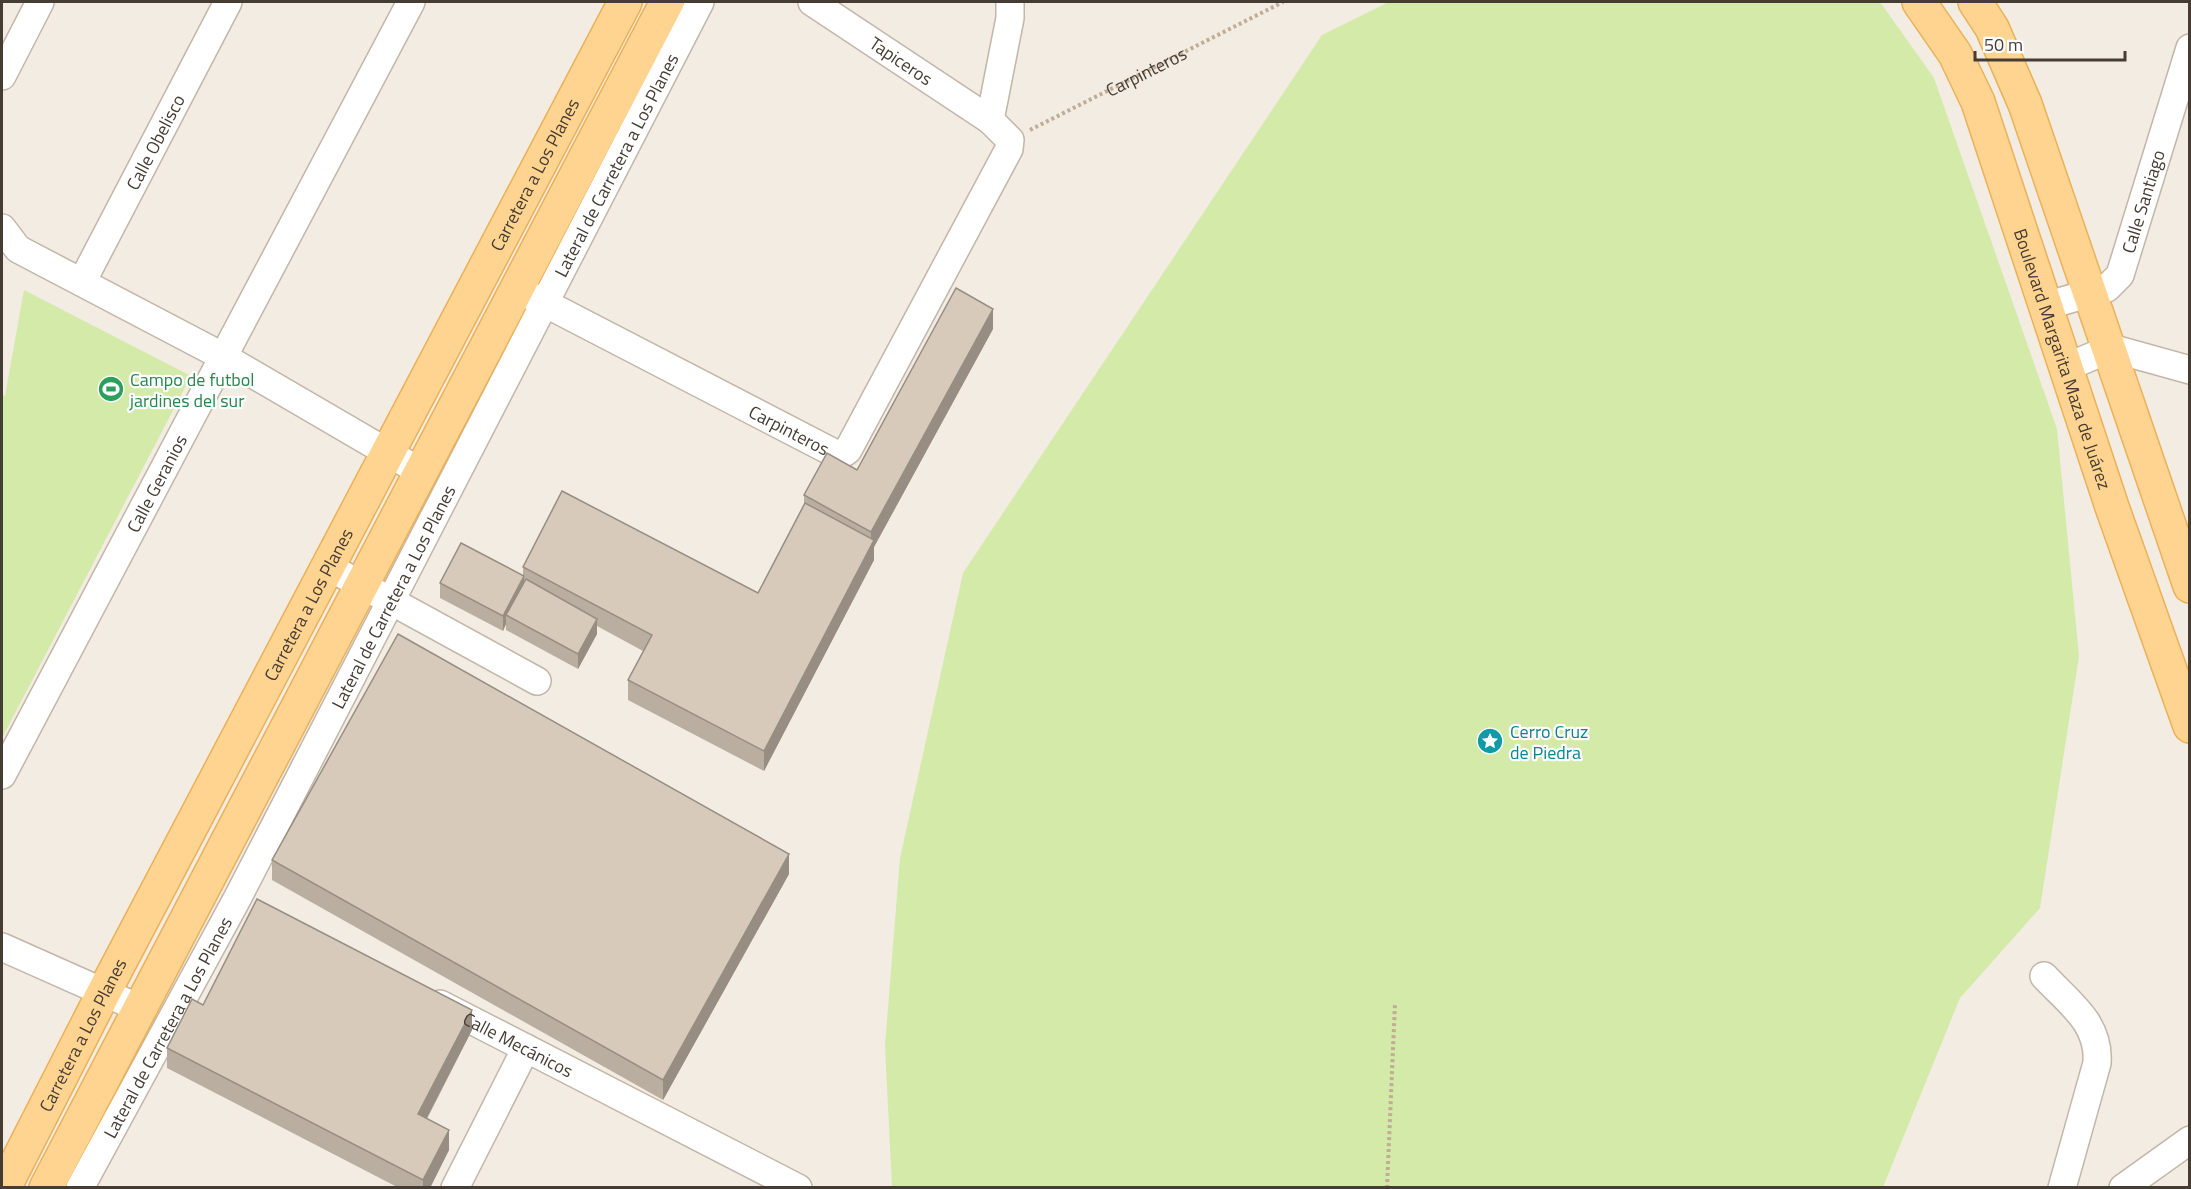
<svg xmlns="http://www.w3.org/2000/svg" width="2191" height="1189" font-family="'Titillium Web',sans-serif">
<rect width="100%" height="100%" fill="#f3ece3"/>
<path fill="#d3eaa8" d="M1389,2H1880L1934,78L2057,429L2079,656L2040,908L1960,998L1883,1187H892L885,1046L900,858L963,573L1322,35Z
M24,290L191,376L2,738V395L5,396Z"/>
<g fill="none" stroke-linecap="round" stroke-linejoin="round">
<g stroke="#c2b6a8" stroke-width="30">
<g id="minor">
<path d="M2,76L40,2"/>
<path d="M990,120L1010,18V2"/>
<path d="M2,228L18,249L222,356L421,472"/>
<path id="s2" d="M82,282L228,2"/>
<path id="s3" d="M531,296L834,453H844L848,450L1009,149L1010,140L990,120L812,2"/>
<path id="s4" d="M2046,306L2107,288L2120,275L2190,48"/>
<path d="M2067,367L2107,350H2118L2190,370"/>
<path d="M327,566L537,681"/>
<path id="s5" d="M2,775L411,2"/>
<path d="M2,947L139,1008"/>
<path d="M2044,976C2069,1003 2100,1023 2097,1063L2062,1188"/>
<path id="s6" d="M440,1004L798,1188"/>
<path id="s7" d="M80,1188L237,899L700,2"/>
<path d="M455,1188L526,1048"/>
<path d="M2123,1188L2190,1140"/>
</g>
</g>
<g stroke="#ebb158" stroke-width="36">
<g id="major">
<path id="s8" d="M1919,2L1955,54L1978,102L2112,507L2190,726"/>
<path d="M1975,2L1992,28L2025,104L2190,586"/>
<path id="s9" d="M4,1188L104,992L625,2"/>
<path d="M46,1188L667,2"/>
</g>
</g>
<g stroke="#c1ad95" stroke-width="4" stroke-dasharray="3 3" stroke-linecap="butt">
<path id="s1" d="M1030,130L1283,2"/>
<path d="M1387,1188L1395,1003"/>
</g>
<use href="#minor" stroke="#fff" stroke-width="27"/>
<use href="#major" stroke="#ffd490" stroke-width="33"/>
</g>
<path fill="#baaea0" d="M993,329L874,547V560L764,771L628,700V680L643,651L597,626V634L578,669L506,630V624L503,631L440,598V583L523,575V567L758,593L804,505V495L857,470Z
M272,860L789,874L663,1100L272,880Z
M203,1005L472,1030L427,1119L449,1150L430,1188H399L167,1068V1048Z"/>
<path fill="#978d82" d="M993,309V329L874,547V560L764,771V751L871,545V532Z
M524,576V591L506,615V624L503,631V616Z
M597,619V634L578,669V654Z
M789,854V874L663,1100V1080Z
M472,1010V1030L418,1135V1114Z
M449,1130V1150L430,1188H423V1180Z"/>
<path fill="#d8caba" stroke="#978d82" stroke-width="1.5" d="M956,288L993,309L871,532L804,495L827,453L857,470Z
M562,491L758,593L805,503L874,540L764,751L628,680L652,635L523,567Z
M461,543L524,576L503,616L440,583Z
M526,579L597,619L578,654L506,615Z
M398,634L789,854L663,1080L272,860Z
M257,899L472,1010L418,1114L449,1130L423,1180L167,1048L192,999L203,1005Z"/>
<defs>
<g id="stadium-disc" transform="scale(1.35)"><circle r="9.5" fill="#2e9e5b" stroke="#fff"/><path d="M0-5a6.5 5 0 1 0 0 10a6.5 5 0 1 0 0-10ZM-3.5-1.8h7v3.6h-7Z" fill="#fff"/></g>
<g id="sight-disc" transform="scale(1.35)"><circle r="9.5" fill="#0f9aa8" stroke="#fff"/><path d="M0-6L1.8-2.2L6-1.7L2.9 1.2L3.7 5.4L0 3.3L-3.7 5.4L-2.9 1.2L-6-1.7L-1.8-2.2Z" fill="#fff"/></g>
</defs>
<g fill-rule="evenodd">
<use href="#stadium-disc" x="111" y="389"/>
<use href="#sight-disc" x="1490" y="741"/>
</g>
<g text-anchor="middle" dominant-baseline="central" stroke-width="4.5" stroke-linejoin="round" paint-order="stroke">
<g font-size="18" fill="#453c33" stroke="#fff">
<text transform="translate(901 61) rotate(34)">Tapiceros</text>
<text stroke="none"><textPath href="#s1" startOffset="130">Carpinteros</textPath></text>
<text stroke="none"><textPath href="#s2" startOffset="158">Calle Obelisco</textPath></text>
<text stroke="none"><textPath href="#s7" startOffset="1155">Lateral de Carretera a Los Planes</textPath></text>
<text stroke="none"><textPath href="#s9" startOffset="1144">Carretera a Los Planes</textPath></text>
<text stroke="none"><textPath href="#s4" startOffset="159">Calle Santiago</textPath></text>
<text stroke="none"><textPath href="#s8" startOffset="387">Boulevard Margarita Maza de Juárez</textPath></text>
<text stroke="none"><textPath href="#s3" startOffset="291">Carpinteros</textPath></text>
<text stroke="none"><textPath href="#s5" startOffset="330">Calle Geranios</textPath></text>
<text stroke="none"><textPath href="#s7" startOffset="669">Lateral de Carretera a Los Planes</textPath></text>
<text stroke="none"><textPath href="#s9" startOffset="658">Carretera a Los Planes</textPath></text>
<text stroke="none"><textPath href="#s7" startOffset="183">Lateral de Carretera a Los Planes</textPath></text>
<text stroke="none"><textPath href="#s9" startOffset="172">Carretera a Los Planes</textPath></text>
<text stroke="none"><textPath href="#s6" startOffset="88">Calle Mecánicos</textPath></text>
</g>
<g font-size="18" fill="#27864d" stroke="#fff" text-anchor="start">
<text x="130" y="379">Campo de futbol<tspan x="130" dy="21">jardines del sur</tspan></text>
</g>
<g font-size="18" fill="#0d838f" stroke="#fff" text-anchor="start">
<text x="1510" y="731">Cerro Cruz<tspan x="1510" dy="21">de Piedra</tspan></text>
</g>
</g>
<rect width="2191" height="1189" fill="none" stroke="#453c33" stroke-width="6"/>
<path d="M1975 51v9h150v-9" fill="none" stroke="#453c33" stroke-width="3"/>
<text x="1984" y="51" font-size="18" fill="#453c33" stroke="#ffffff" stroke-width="4.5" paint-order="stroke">50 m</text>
</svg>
